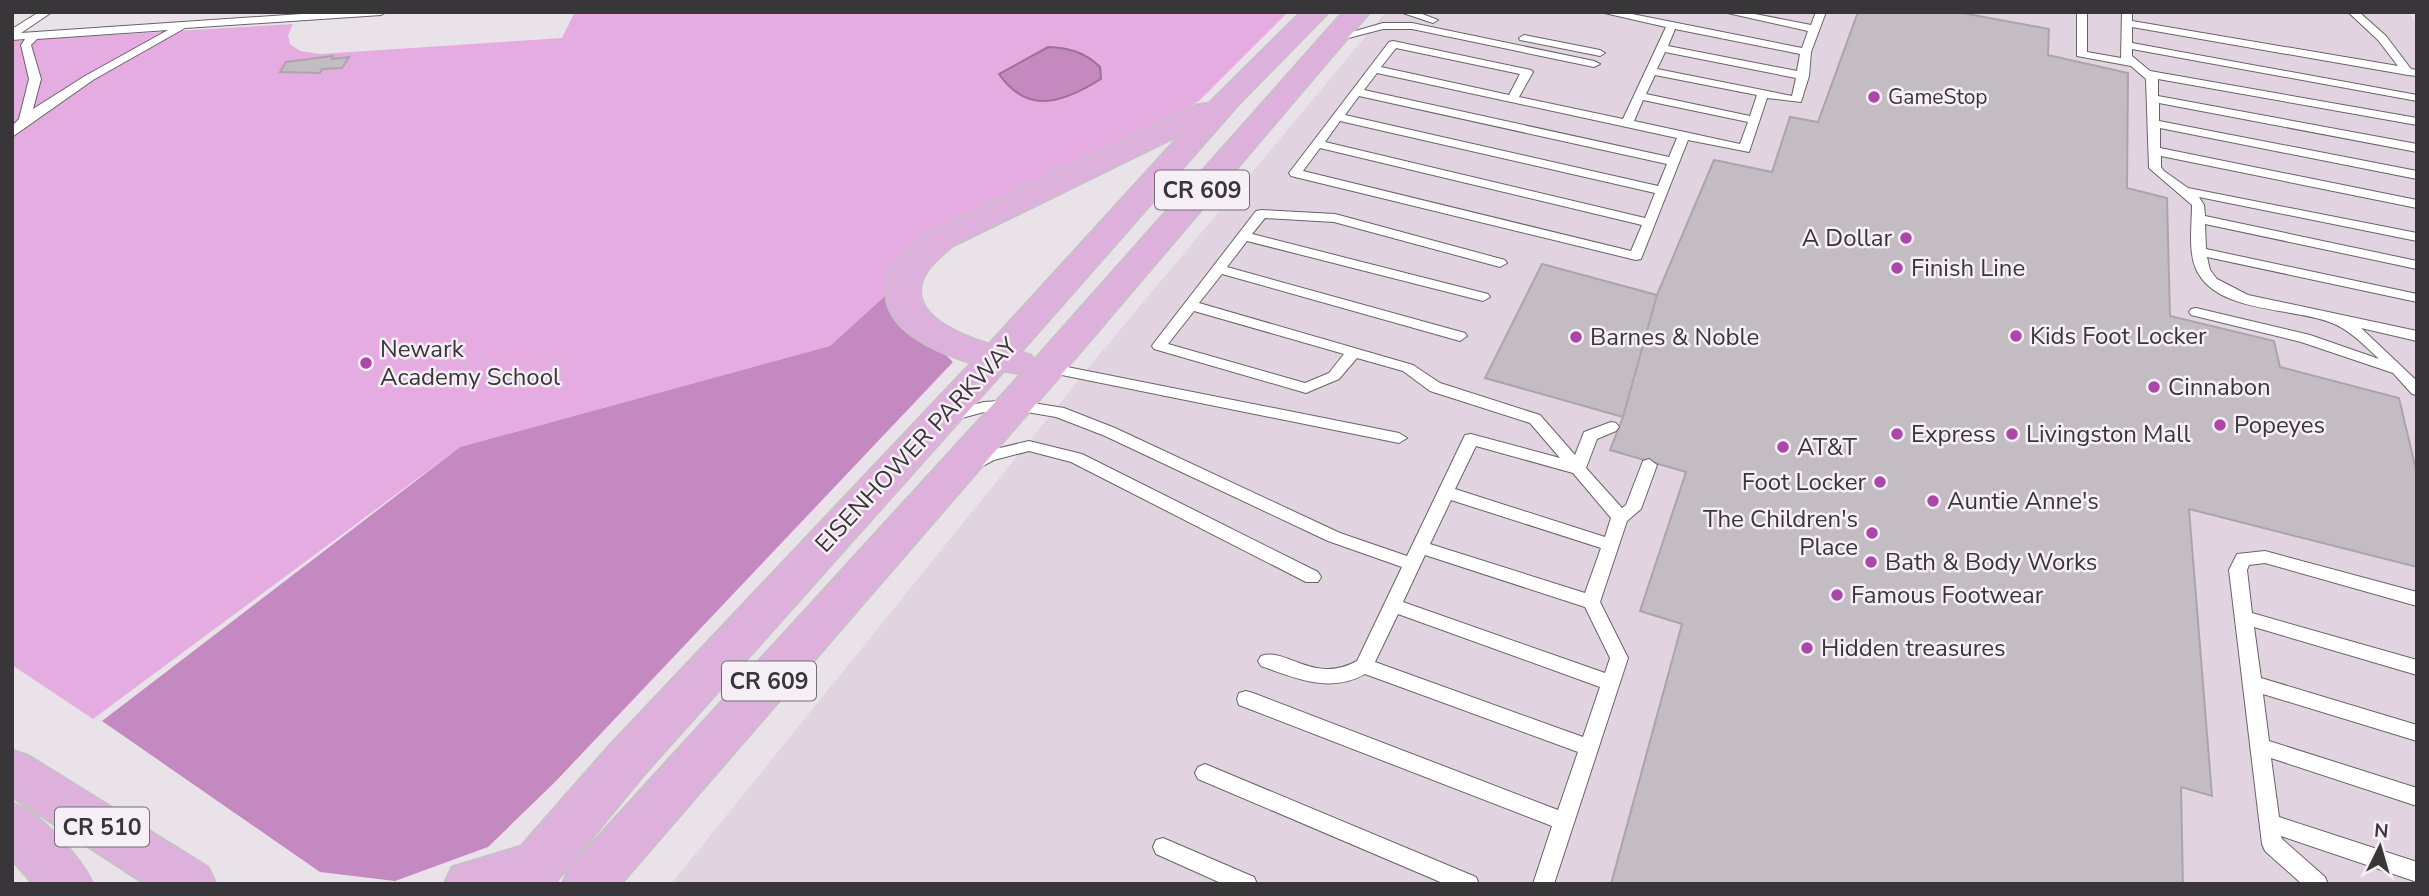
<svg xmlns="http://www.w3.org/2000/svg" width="2429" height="896" font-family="'Nunito Sans',sans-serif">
<rect width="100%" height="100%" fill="#e9e2e8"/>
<path fill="#e1d4e0" d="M1386,12H2408L2417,25V884H671L1099,355Z"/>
<path fill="#e5ace2" d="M575,12H1288L1199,101L1140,135L933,232L886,295L830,346L460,447L93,719L12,665V41L293,24L288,35L290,44L300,51L320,54L562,38Z"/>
<path fill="#c389c0" d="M886,295L953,362L555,782L488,847L395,881L320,872L102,721L460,447L830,346Z"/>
<path fill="#c48ac0" stroke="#9a7197" stroke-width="2" d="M1048,47C1069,48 1085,52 1100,67L1101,79C1064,102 1028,116 999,74Z"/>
<path fill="#c3bcc2" stroke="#aba5ab" stroke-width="2" d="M1858,12H1957L2049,29L2048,55L2128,73L2127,188L2167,198L2170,316L2274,341L2280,367L2399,398L2417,474V567L2189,509L2212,796L2181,787L2183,884H1611L1682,624L1640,611L1686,472L1610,450L1623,417L1485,378L1542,264L1657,295L1714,160L1772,172L1790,117L1818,122Z
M333,56L332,59L349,57L342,68L322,69L320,73L280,72L286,62Z
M1542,264L1657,295L1623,417L1485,378Z"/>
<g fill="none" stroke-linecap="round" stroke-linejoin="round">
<g stroke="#696368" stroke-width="2">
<path id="lane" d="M39,12H52L21,33L331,12H386L381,15L185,28L93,80L12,137V126L19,119L29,79L21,45L25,39L12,40V29ZM168,30L85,76L33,109L41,79L31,45L37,39Z
M1400,12H1417L1438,20L1433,23Z
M1600,12H1622L1802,48L1808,31L1723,12H1745L1811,25L1816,12H1826L1811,52L1809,76L1801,102L1767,98L1749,152L1688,140L1641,259L1636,260L1291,176L1289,173L1389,42L1393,41L1531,70L1533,72L1519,97L1623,119L1666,27ZM1675,29L1800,54L1797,71L1668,46ZM1396,48L1520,74L1509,95L1381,67ZM1665,52L1796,78L1792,96L1657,69ZM1377,73L1677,138L1669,157L1364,90ZM1655,75L1757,95L1750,116L1646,94ZM1359,96L1667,164L1658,186L1345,115ZM1643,100L1748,122L1740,144L1634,121ZM1340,121L1655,193L1645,218L1325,142ZM1320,148L1642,225L1631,251L1303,171Z
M2077,12H2087V52L2121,58L2122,12H2132V21L2398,66L2378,40L2348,12H2359L2386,36L2411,69L2417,70V76L2408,75L2132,27V43L2417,95V101L2132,49V56L2150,71L2417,118V125L2158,79V96L2417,144V152L2159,103V121L2417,171V179L2160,128V148L2417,200V208L2161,156V167L2164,171L2188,188L2417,233V241L2199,197L2204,205L2205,216L2417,261V269L2205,224L2206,249L2417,294V302L2207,257L2210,270L2217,279L2248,295L2417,331V341L2361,328L2417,381V395L2412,394L2393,373L2301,342L2191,315L2189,312L2191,309L2196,308L2310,335L2379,359C2365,346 2350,330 2332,323C2294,307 2216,314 2196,269C2188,251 2192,224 2192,205L2149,168L2146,79L2131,66L2077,56Z
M1383,23H1412L1594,61L1600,64L1594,67L1412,29H1383L1333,42L1328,39Z
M1524,35L1600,50L1605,53L1600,56L1520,40L1519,38Z
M1261,210L1335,214L1505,260L1507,263L1500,267L1334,222L1265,218L1252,234L1488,294L1490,297L1483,301L1247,241L1227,267L1465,333L1467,336L1460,341L1222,274L1199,303L1413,365L1440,383L1540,415L1575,455L1584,432L1611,422L1616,423L1619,427L1616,431L1597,439L1586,468L1622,508L1626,505L1643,461L1649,459L1657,465L1641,509L1627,521L1600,602L1628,658L1554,884H1533L1552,826L1239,705L1237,699L1239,693L1246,691L1253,693L1558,810L1578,752L1365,674C1330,694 1296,678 1261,666L1258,661L1261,656C1287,647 1313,685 1357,661L1402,567L1328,541L1105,436L1056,417L1014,410L984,412L947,422L939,417L942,413L984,402L1014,400L1064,408L1115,428L1340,533L1407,556L1465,435L1471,434L1560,458L1530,423L1430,391L1403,371L1357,358L1339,379L1306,393L1154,349L1152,346L1154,343L1256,211ZM1194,311L1344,354L1329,373L1305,383L1168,344ZM1476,446L1573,473L1611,518L1605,537L1455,489ZM1451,500L1601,548L1585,593L1430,544ZM1425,555L1585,607L1610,658L1605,673L1403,602ZM1398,614L1600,687L1583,737L1375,662Z
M1047,363L1399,433L1407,438L1399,443L1042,371L1040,368L1042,365Z
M1029,441L1082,454L1318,572L1321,577L1318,582H1306L1071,462L1029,451L994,460L973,471L965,465L983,452Z
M2265,551L2417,592V606L2265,563L2249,565L2247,570L2252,613L2417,660V675L2254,627L2261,678L2417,725V741L2263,694L2269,741L2417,788V806L2271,758L2279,817L2417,862V882L2281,836L2282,839L2325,877L2328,884H2302L2265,851L2262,844L2229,570L2237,554Z
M1205,764L1476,877L1479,884H1445L1198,779L1195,773L1198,767Z
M1163,838L1254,877L1257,884H1223L1156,854L1153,847L1156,840Z"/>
</g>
<g stroke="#c3c3c3" stroke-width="3">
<path id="primary" d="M1301,12H1329L1239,104L1021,352L1031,355L1034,360L1343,12H1370L1060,376L621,884H562L570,867L1021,374L1004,371L642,777L556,882L553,884H444L452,867L521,846L608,747L971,363C939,353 883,331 886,289C888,266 913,248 929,233L1196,105L1209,103ZM1180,135L989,344C957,334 900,311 928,270C934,261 944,254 951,247Z
M12,750L29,756L208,867L216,884H145L12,797Z
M12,803C41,813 80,856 93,884H33L12,860Z"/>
</g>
<use href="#lane" fill="#fff" fill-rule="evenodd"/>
<use href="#primary" fill="#deb1dc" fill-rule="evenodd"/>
</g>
<g fill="#ad46aa" stroke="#f6f0f6" stroke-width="2.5">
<circle cx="1874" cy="97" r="7"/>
<circle cx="1906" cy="238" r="7"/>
<circle cx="1897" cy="268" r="7"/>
<circle cx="2016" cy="336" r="7"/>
<circle cx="1576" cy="337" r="7"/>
<circle cx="366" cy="363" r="7"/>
<circle cx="2154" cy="387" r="7"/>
<circle cx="2220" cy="425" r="7"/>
<circle cx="1897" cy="434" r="7"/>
<circle cx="2012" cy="434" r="7"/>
<circle cx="1783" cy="447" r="7"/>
<circle cx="1880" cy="482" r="7"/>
<circle cx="1933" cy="501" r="7"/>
<circle cx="1872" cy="533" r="7"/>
<circle cx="1871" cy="562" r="7"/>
<circle cx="1837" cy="595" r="7"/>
<circle cx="1807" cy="648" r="7"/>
</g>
<g text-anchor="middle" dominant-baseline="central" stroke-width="5" stroke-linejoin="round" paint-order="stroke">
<g font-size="21" fill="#383638" stroke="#f6f0f6" text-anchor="start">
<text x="1888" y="97">GameStop</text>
</g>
<g fill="#f6f0f6" stroke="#716e71" stroke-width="2">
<rect x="1155" y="170.5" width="94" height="39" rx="5"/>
<rect x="722" y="661.5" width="94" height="39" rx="5"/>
<rect x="55" y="807.5" width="94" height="39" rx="5"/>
</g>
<g font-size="23" font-weight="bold" fill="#383638">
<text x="1202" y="190">CR 609</text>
<text x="769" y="681">CR 609</text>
<text x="102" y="827">CR 510</text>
</g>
<g font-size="24" fill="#383638" stroke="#f6f0f6" text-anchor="start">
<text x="1892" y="238" text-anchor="end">A Dollar</text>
<text x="1911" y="268">Finish Line</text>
<text x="2030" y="336">Kids Foot Locker</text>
<text x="1590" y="337">Barnes &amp; Noble</text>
<text x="380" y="349">Newark<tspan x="380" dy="28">Academy School</tspan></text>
<text x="2168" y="387">Cinnabon</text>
<text x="2234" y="425">Popeyes</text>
<text x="1911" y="434">Express</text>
<text x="2026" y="434">Livingston Mall</text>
<text x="1797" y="447">AT&amp;T</text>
<text x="1866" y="482" text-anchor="end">Foot Locker</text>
<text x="1947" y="501">Auntie Anne's</text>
<text x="1858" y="519" text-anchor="end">The Children's<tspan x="1858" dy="28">Place</tspan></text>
<text x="1885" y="562">Bath &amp; Body Works</text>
<text x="1851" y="595">Famous Footwear</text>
<text x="1821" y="648">Hidden treasures</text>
</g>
<g font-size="24" fill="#383638" stroke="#f6f0f6">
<text transform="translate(916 445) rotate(-47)">EISENHOWER PARKWAY</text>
</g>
</g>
<rect width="2429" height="896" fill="none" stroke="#383638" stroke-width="28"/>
<g transform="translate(2380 847) rotate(5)" stroke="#f6f0f6" stroke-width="5" paint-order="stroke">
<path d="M0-5L12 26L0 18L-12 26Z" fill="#383638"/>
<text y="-10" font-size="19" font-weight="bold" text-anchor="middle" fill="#383638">N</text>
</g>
</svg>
